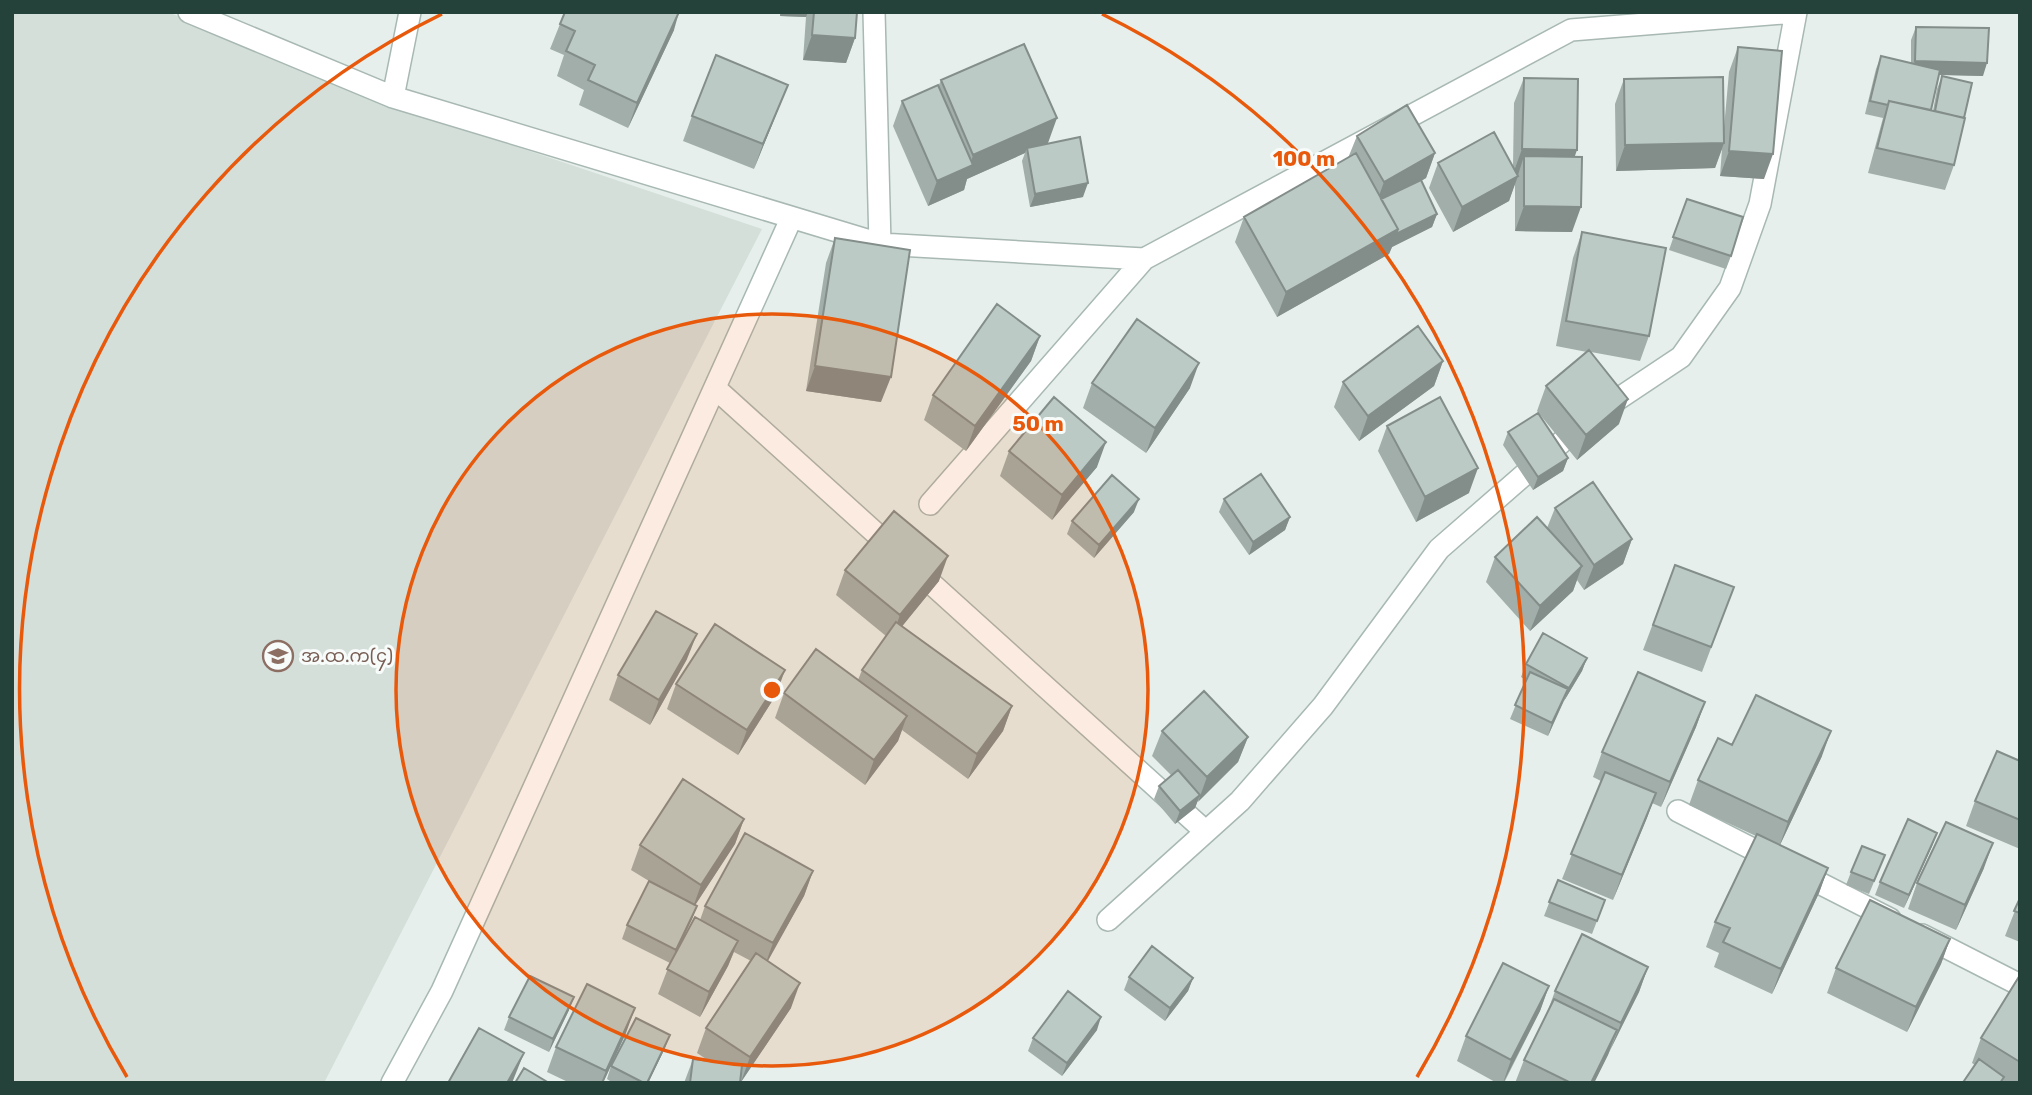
<svg xmlns="http://www.w3.org/2000/svg" width="2032" height="1095" font-family="Rubik,'Noto Sans Myanmar',sans-serif">
<rect width="100%" height="100%" fill="#e6efeb"/>
<path fill="#d4dfda" d="M12,12H168L393,105L762,229L324,1083H12Z"/>
<g fill="none" stroke-linecap="round" stroke-linejoin="round">
<g stroke="#a8b8b2" stroke-width="24">
<path id="minor" d="M189,12L393,97L880,244L1144,259L1571,30L1795,12
M874,12L880,244
M393,97L410,12
M715,388L1205,831
M930,504L1144,259
M1678,811L1890,919
M1108,920L1240,801L1323,706L1439,549L1588,419L1681,357L1730,288L1760,204L1796,12
M1922,935L2020,985
M392,1083L442,991L791,219"/>
</g>
<use href="#minor" stroke="#fff" stroke-width="21"/>
</g>
<path fill="#a1aea9" d="M780,12H857L855,38L846,63L803,60L806,17L780,16Z
M560,24L674,30L628,128L579,105L584,90L557,76L564,55L550,49Z
M1916,27L1983,76L1939,75L1931,110L1933,111L1937,89L1942,76L1954,165L1945,190L1868,173L1883,118L1865,114L1876,69L1881,56L1911,63V40Z
M1738,47L1764,179L1720,176L1722,149L1715,168L1616,171L1615,104L1624,79L1724,128L1729,72Z
M1524,78L1575,157L1572,232L1515,231V183L1509,201L1453,232L1429,188L1438,163L1513,167L1514,103Z
M941,80L1048,143L1043,145L1083,197L1030,207L1022,161L1025,153L967,179L964,190L928,206L893,126L902,101L938,87Z
M788,85L754,169L683,141L692,116Z
M1357,136L1435,153L1426,178L1421,181L1437,214L1432,227L1392,247L1389,254L1277,317L1235,242L1244,217L1348,158Z
M1687,199L1731,256L1726,269L1669,250Z
M1582,232L1649,336L1640,361L1591,352L1619,424L1577,460L1537,411L1546,386L1587,352L1556,346L1573,258Z
M835,238L881,402L806,391L826,263Z
M1040,336L1031,361L966,451L924,420L933,395Z
M1443,361L1434,386L1359,441L1334,407L1343,382Z
M1092,383L1190,388L1146,453L1083,408Z
M1387,426L1469,493L1416,522L1378,451Z
M1508,432L1568,458L1563,471L1533,490L1503,445Z
M1009,451L1097,467L1052,520L1000,476Z
M1224,499L1290,517L1285,530L1249,555L1219,512Z
M1555,508L1632,539L1623,564L1584,590L1577,580L1573,591L1530,631L1486,582L1495,557L1547,528Z
M1134,512L1094,558L1067,534L1072,521Z
M1675,565L1734,587L1702,672L1643,650Z
M845,570L939,581L902,626L1012,706L1003,731L968,779L902,730L898,741L865,785L775,718L784,693L858,680L862,670L886,636L836,595Z
M1587,658L1582,671L1564,701L1548,736L1510,719L1526,680L1521,677L1526,664Z
M687,659L650,725L609,700L618,675Z
M676,684L776,695L738,755L667,709Z
M1705,702L1696,727L1661,807L1652,803L1613,900L1562,879L1601,781L1593,777L1602,752Z
M1162,731L1248,737L1238,762L1197,802L1195,808L1175,824L1154,799L1159,786L1171,775L1152,756Z
M1732,745L1822,756L1780,845L1828,868L1819,893L1772,994L1714,967L1719,953L1706,947L1715,922L1756,836L1689,805L1698,780Z
M2020,761V849L1966,826L1975,801Z
M744,819L735,844L695,905L697,906L692,919L677,951L700,920L705,906L813,871L804,896L767,961L791,1008L741,1082L684,1083L693,1059L709,1061L697,1053L706,1028L751,961L734,952L728,966L700,1017L658,994L670,963L622,939L627,925L649,881L631,870L640,845Z
M1937,833L1932,846L1904,908L1875,895L1880,882Z
M1885,855L1869,894L1846,885L1851,872Z
M1984,868L1956,930L1908,909L1917,883Z
M1558,880L1605,900L1592,934L1544,916Z
M2020,898V942L2005,936Z
M1950,939L1941,964L1907,1032L1827,993L1836,968Z
M1648,967L1639,992L1594,1083H1515L1524,1060L1547,1013L1555,991Z
M2020,975V1083H1963L1975,1065L1972,1063L1981,1038Z
M1129,977L1193,978L1188,991L1165,1021L1124,990Z
M1549,986L1540,1011L1504,1083H1497L1457,1061L1466,1036Z
M569,1010L549,1052L504,1030L509,1017Z
M1097,1030L1062,1076L1028,1051L1033,1038Z
M626,1033L603,1083H570L547,1072L556,1047Z
M665,1048L648,1083H613L607,1079L611,1066Z"/>
<path fill="#838d89" d="M679,12L674,30L628,128L637,103Z
M781,12H808L806,17L780,16Z
M812,35L855,38L846,63L803,60Z
M1915,61L1987,63L1983,76L1910,74Z
M788,85L778,110L754,169L763,144Z
M1057,118L1048,143L1027,152V148L1025,153L967,179L964,190L928,206L937,181L970,166L973,155Z
M1724,143L1715,168L1616,171L1625,145Z
M1522,149L1577,150L1568,176L1524,156L1518,175L1513,174Z
M1729,151L1773,154L1764,179L1720,176Z
M1435,153L1426,178L1375,207L1384,182Z
M1518,176L1509,201L1453,232L1462,207Z
M1088,183L1083,197L1030,207L1035,194Z
M1524,206L1581,207L1572,232L1515,231Z
M1437,214L1432,227L1392,247L1389,254L1277,317L1286,292L1398,229Z
M1040,336L1031,361L966,451L975,426Z
M1443,361L1434,386L1359,441L1368,416Z
M1199,363L1190,388L1146,453L1155,428Z
M815,366L891,377L881,402L806,391Z
M1628,399L1619,424L1577,460L1586,435Z
M1106,442L1097,467L1052,520L1062,495Z
M1568,458L1563,471L1533,490L1538,477Z
M1478,468L1469,493L1416,522L1425,497Z
M1139,499L1134,512L1094,558L1099,545Z
M1290,517L1285,530L1249,555L1253,542Z
M1632,539L1623,564L1584,590L1594,565Z
M948,556L939,581L891,640L900,615Z
M1582,566L1573,591L1530,631L1540,606Z
M697,634L687,659L650,725L659,700Z
M1587,658L1582,671L1564,701L1569,688Z
M785,670L776,695L738,755L747,730Z
M1568,689L1563,702L1548,736L1552,723Z
M1705,702L1696,727L1661,807L1670,782Z
M1012,706L1003,731L968,779L977,754Z
M907,716L898,741L865,785L874,760Z
M1831,731L1822,756L1779,847L1788,822Z
M1248,737L1238,762L1198,802L1207,777Z
M1656,793L1647,818L1613,900L1622,875Z
M1200,795L1195,808L1175,824L1180,811Z
M744,819L735,844L692,910L701,885Z
M1937,833L1932,846L1904,908L1909,895Z
M1993,843L1984,868L1956,930L1965,905Z
M1828,868L1819,893L1772,994L1781,969Z
M813,871L804,896L764,968L773,943Z
M697,906L692,919L671,963L676,950Z
M1950,939L1941,964L1907,1032L1916,1007Z
M738,941L728,966L700,1017L709,992Z
M1648,967L1639,992L1611,1048L1621,1023Z
M1193,978L1188,991L1165,1021L1170,1008Z
M800,983L791,1008L741,1082L750,1057Z
M1549,986L1540,1011L1503,1083L1511,1060Z
M574,997L569,1010L549,1052L553,1039Z
M635,1008L626,1033L603,1083H601L606,1071Z
M1101,1017L1097,1030L1062,1076L1067,1063Z
M1617,1030L1608,1055L1594,1083H1591Z
M670,1035L665,1048L648,1083H647Z
M524,1053L512,1083H507Z"/>
<path fill="#bbcac4" stroke="#838d89" stroke-width="2" d="M565,12H679L637,103L588,80L595,65L566,51L575,31L560,24Z
M814,12H857L855,38L812,35Z
M1916,27L1989,28L1987,63L1915,61Z
M1024,44L1057,118L973,155L941,80Z
M1738,47L1782,51L1773,154L1729,151Z
M716,55L788,85L763,144L692,116Z
M1881,56L1940,70L1931,110L1889,101L1888,105L1870,101Z
M1942,76L1972,83L1964,118L1935,111Z
M1723,77L1724,143L1625,145L1624,79Z
M1524,78L1578,79L1577,150L1522,149Z
M938,85L973,165L937,181L902,101Z
M1889,101L1965,118L1954,165L1877,148Z
M1407,105L1435,153L1384,182L1357,136Z
M1494,132L1518,176L1462,207L1438,163Z
M1080,137L1088,183L1035,194L1027,148Z
M1356,153L1398,229L1286,292L1244,217Z
M1524,156L1582,157L1581,207L1524,206Z
M1421,180L1437,214L1396,234L1398,229L1381,199Z
M1687,199L1743,217L1731,256L1673,237Z
M1582,232L1666,248L1649,336L1566,321Z
M835,238L910,250L891,377L815,366Z
M997,304L1040,336L975,426L933,395Z
M1137,319L1199,363L1155,428L1092,383Z
M1418,326L1443,361L1368,416L1343,382Z
M1589,350L1628,399L1586,435L1546,386Z
M1054,397L1106,442L1062,495L1009,451Z
M1440,397L1478,468L1425,497L1387,426Z
M1538,413L1568,458L1538,477L1508,432Z
M1261,474L1290,517L1253,542L1224,499Z
M1112,475L1139,499L1099,545L1072,521Z
M1593,482L1632,539L1594,565L1555,508Z
M894,511L948,556L900,615L845,570Z
M1537,517L1582,566L1540,606L1495,557Z
M1675,565L1734,587L1711,647L1653,625Z
M656,611L697,634L659,700L618,675Z
M896,622L1012,706L977,754L862,670Z
M715,624L785,670L747,730L676,684Z
M1543,633L1587,658L1569,688L1526,664Z
M816,649L907,716L874,760L784,693Z
M1530,672L1568,689L1552,723L1515,705Z
M1638,672L1705,702L1670,782L1602,752Z
M1204,691L1248,737L1207,777L1162,731Z
M1756,695L1831,731L1788,822L1698,780L1718,738L1732,745Z
M1997,751L2020,761V820L1975,801Z
M1178,770L1200,795L1180,811L1159,786Z
M1605,772L1656,793L1622,875L1571,854Z
M683,779L744,819L701,885L640,845Z
M1908,819L1937,833L1909,895L1880,882Z
M1946,822L1993,843L1965,905L1917,883Z
M745,833L813,871L773,943L705,906Z
M1757,834L1828,868L1781,969L1723,942L1730,928L1715,922Z
M1862,846L1885,855L1874,881L1851,872Z
M1558,880L1605,900L1597,921L1549,902Z
M649,881L697,906L676,950L627,925Z
M2020,898V913L2014,911Z
M1870,900L1950,939L1916,1007L1836,968Z
M695,917L738,941L709,992L667,969Z
M1582,934L1648,967L1621,1023L1555,991Z
M1152,946L1193,978L1170,1008L1129,977Z
M756,953L800,983L750,1057L706,1028Z
M1503,963L1549,986L1511,1060L1466,1036Z
M2020,975V1062L1981,1038Z
M530,976L574,997L553,1039L509,1017Z
M587,984L635,1008L606,1071L556,1047Z
M1068,991L1101,1017L1067,1063L1033,1038Z
M1554,999L1617,1030L1591,1083H1571L1524,1060Z
M636,1018L670,1035L647,1083H644L611,1066Z
M479,1028L524,1053L507,1083H448Z
M693,1059L742,1065L740,1083H690Z
M1979,1059L2004,1077L2000,1083H1967L1964,1081Z
M524,1068L549,1083H515Z"/>
<circle cx="772" cy="690" r="376" fill="#e8590c" fill-opacity=".12"/>
<g fill="none" stroke="#e8590c" stroke-width="3.5">
<circle cx="772" cy="690" r="376"/>
<path d="M127 1077A752 752 0 0 1 442 14M1102 14A752 752 0 0 1 1417 1077"/>
</g>
<defs>
<g id="school-ring" transform="scale(1.575)"><circle r="9.5" fill="#f7fbf9" stroke="#8d6e63" stroke-width="1.5"/><path d="M0-5L7-2L0 1L-7-2ZM-4 1L0 2.5L4 1V4Q0 6-4 4Z" fill="#8d6e63"/></g>
</defs>
<g fill-rule="evenodd">
<use href="#school-ring" x="278" y="656"/>
</g>
<g text-anchor="middle" dominant-baseline="central" stroke-width="6" stroke-linejoin="round" paint-order="stroke">
<g font-size="18" fill="#785e54" stroke="#f7fbf9" text-anchor="start">
<text x="301" y="656">အ.ထ.က(၄)</text>
</g>
</g>
<circle cx="772" cy="690" r="10" fill="#e8590c" stroke="#f7fbf9" stroke-width="3.5"/>
<g font-size="21" text-anchor="middle" font-weight="bold" fill="#e8590c" stroke="#f7fbf9" stroke-width="6" stroke-linejoin="round" paint-order="stroke">
<text x="1304" y="166">100 m</text>
<text x="1038" y="431">50 m</text>
</g>
<rect width="2032" height="1095" fill="none" stroke="#24423a" stroke-width="28"/>
</svg>
